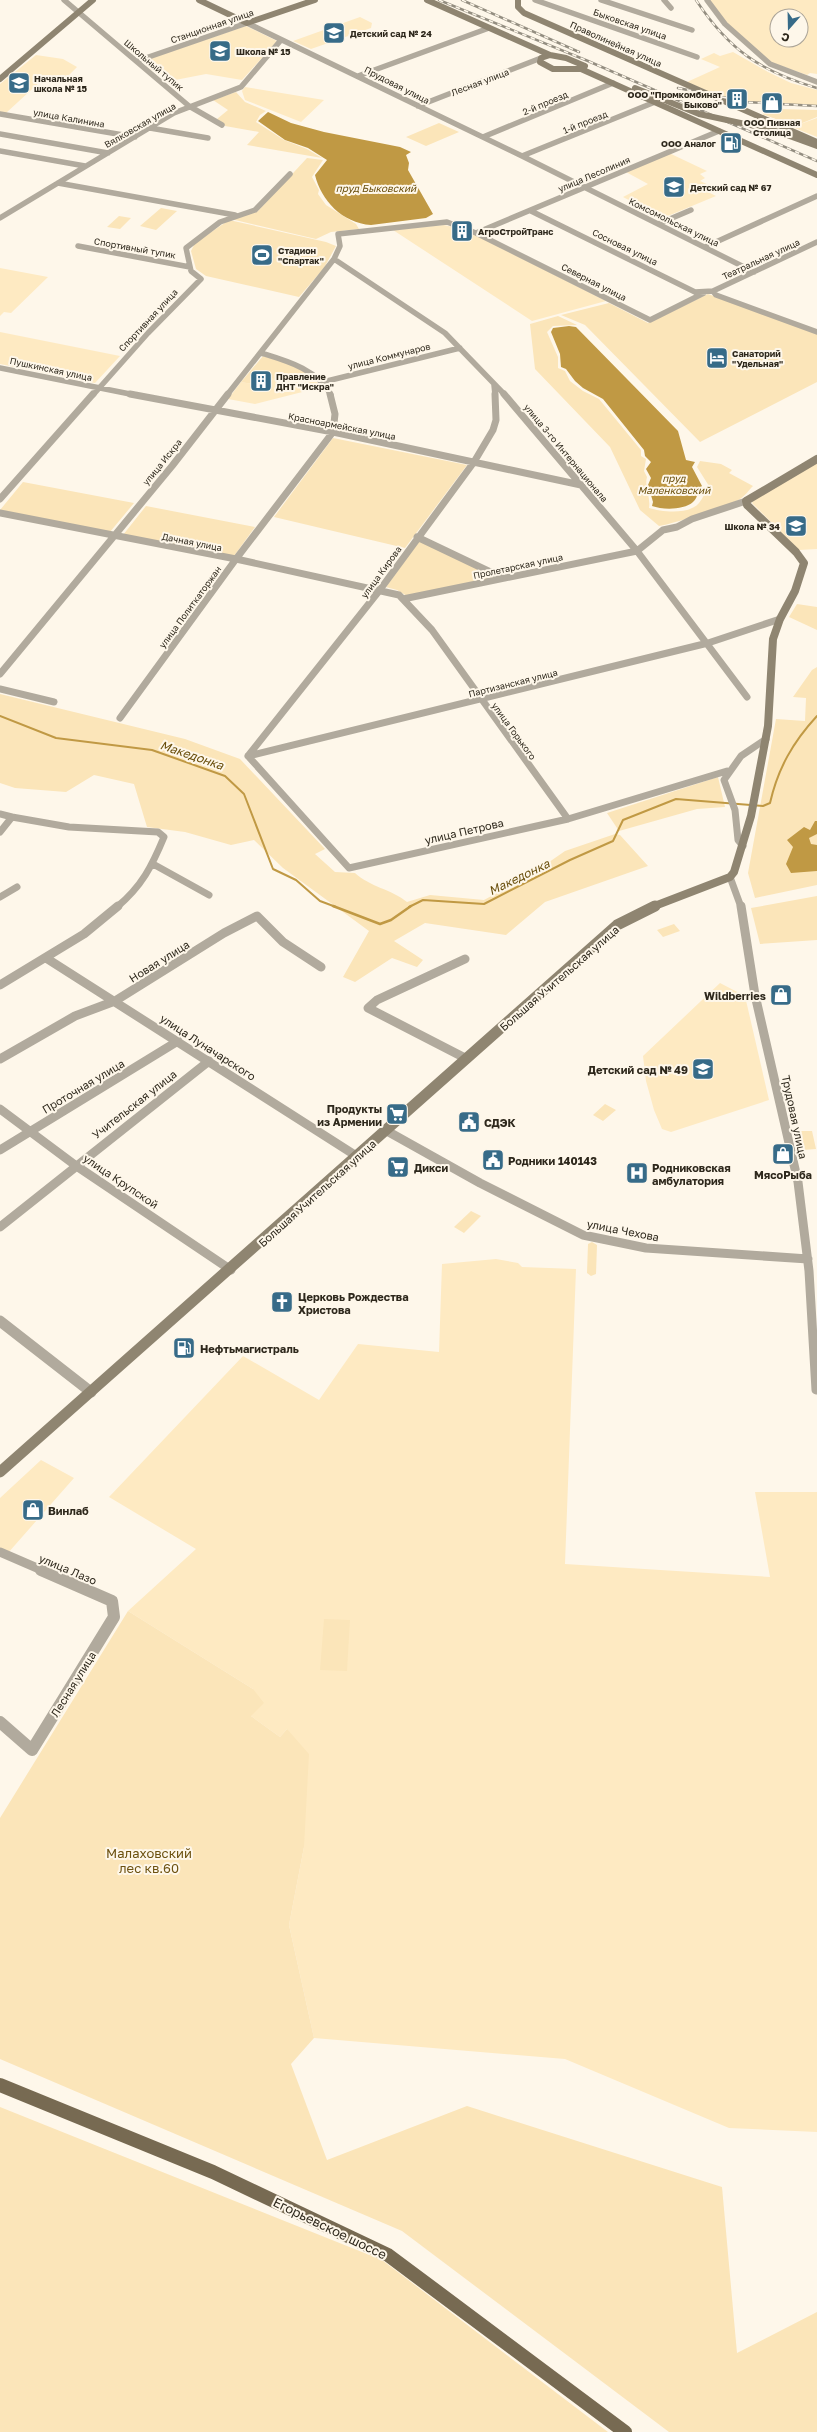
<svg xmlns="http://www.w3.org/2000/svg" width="817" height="2432" font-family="'Golos Text',sans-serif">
<rect width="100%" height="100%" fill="#fef7ea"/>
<path fill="#feeac2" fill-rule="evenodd" d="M709,0H817V74L810,73L807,75L770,62L726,23ZM777,16H801V40H777Z
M360,17L372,23L371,28L311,49L293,41Z
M246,26L277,41L242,80L206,74L170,81L162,74L151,70L142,61Z
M733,52L768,72L791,83L817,90V106L760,101L758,103L726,99L687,82L720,67L701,59L714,53L720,56Z
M36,55L63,59L77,67L63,81L58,83L42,80L6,113L0,112V84Z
M245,87L324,100L301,122L245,100L242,91Z
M817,118V137L792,127Z
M669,153L707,171L700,174L705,178L700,181L709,185L702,189L716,196L663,218L623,197L648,184L626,172Z
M444,225L466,230L606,301L532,321L393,230Z
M0,268L48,277L11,313L4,312L0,316Z
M0,332L120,356L95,383L0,364Z
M308,373L322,387L255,404L228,399L241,382L252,384L260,376L284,381Z
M817,463V549L799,550L752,503L756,495Z
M720,983L745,996L769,1100L671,1132L662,1129L654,1110L646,1081L643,1056Z
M496,1259L518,1263L522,1267L576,1269L565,1564L770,1577L755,1492H817V2132L729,2128L565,2059L314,2038L289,1925L304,1847L287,1729L280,1737L251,1716L253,1689L128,1611L196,1549L109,1497L243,1356L319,1400L358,1344L439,1352L442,1264Z
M41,1460L74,1478L8,1553L0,1549V1498Z"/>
<path fill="#fbe5b9" d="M236,92L245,102L266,111L260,115L256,122L284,140L307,149L322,158L247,145L259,132L225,126L217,119L228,110L213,100Z
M778,109L817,110V117L795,126L762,114Z
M439,123L459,132L426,146L406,137Z
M307,158L323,160L312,177L319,190L318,194L326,205L356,224L359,229L331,232L316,239L231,219L258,211Z
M161,208L177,211L156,230L140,226Z
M119,216L131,218L120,229L107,227Z
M229,220L326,242L336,246L324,268L299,297L206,276L196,269L191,251L195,243Z
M708,294L817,334V382L700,442L585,325L561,315L609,303L648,323Z
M558,316L577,325L553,326L547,332L558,357V368L565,371L570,381L583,391L599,399L641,450V456L646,459L644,471L647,477C644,488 651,497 649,508C662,512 689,515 699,503C703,498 706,491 709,486L697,467L700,461L721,464L732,470L729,473L753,486C749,490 745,496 740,499C731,505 670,525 659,526L640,510L610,447L535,369L530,324Z
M263,356L287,363L308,373L284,381L260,376L252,384L241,382Z
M333,438L467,465L405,548L274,517Z
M23,482L134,503L110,532L0,510Z
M146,506L255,527L234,556L123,535Z
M419,541L495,577L407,596L397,590L386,587Z
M797,604L817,607V630L789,617Z
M817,667V885L755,898L748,873L776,719L805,721L806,698L793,697L812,670Z
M0,694L185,739L240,759L325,849L315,854L335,872L355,873C370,887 391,889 407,902L430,895L484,900L532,874L565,851L615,834L620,835L648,866L545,902L506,935L425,923L394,941L423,960L417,967L392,958L355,982L343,977L369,931L283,868L254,840L231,845L185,832L147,827L134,784L94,775L66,792L15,788L0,783Z
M718,777L725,807L697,809L619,831L607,813Z
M817,896V940L760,944L751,908Z
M674,924L680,931L663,937L657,930Z
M605,1104L616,1110L603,1121L593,1115Z
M800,1131H812L816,1149L803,1150Z
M471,1211L481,1216L464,1233L454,1227Z
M592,1242L597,1245L596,1274L591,1276L587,1273L588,1244Z
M128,1611L253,1689L264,1703L251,1716L280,1737L287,1729L309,1754L304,1847L289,1925L314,2038L291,2064L327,2160L467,2106L722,2187L737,2353L817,2312V2432H669L402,2231L0,2059V1818Z
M324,1619L350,1620L347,1671L320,1670Z
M0,2107L382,2260L608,2432H0Z"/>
<path fill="#c09944" d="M268,112L291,123L324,132L400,147L411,152L406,155L409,163L408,170L433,214L426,218L371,225C342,223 321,200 315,175L327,160L308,148L285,140L258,121Z
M569,326L576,327L678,431L686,460L695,462L692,467L702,486C697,489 699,497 693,502C684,510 663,510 652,506L653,502L648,485L651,478L646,469L651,462L645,456L644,450L603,399L583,388L575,381L566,369L561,367L560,354L551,332L553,328Z
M815,821H817V834L809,838L811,844L817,845V871L791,873L786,864L793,847L787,840L804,827L810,830Z"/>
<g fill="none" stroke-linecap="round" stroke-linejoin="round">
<path stroke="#c09944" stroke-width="2" d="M0,716L56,738L152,750L225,776L244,794L273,869L296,880L320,901L336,907
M409,907L423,900L484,904L570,860L613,841L623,820L676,799L763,806L770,803C778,768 793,742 817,716"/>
<path stroke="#c09944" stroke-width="2.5" d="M333,906L380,924L391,920L411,906"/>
<path stroke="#b1aa9d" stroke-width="5.5" d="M64,0L189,106L222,125
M535,0L697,57
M601,0L692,30
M664,0L671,8
M707,0L725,24L770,64L817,82
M137,61L247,23L522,156L754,272
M358,76L489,28
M418,106L541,58
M0,114L135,137
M150,128L208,138
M0,134L108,153
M483,137L613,83
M0,151L85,166
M522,156L655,102
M58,183L235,215
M531,211L695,292L713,291L817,242
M0,218L174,113L241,87L281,40
M658,224L691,210
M476,233L719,131
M78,246L190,267
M705,247L817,196
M334,259L445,333L505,395
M713,291L716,295L817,332
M261,353C287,361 317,369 331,395
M0,368L135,395
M323,382L460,348
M494,385L495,395
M93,395L148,333L201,279L191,271L186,248L220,222L255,210L290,174
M227,395L334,259L340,246L338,234L447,222L476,233L650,320L704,293"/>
<path stroke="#b1aa9d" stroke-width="7" d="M130,394L333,432L581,485
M504,394L637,551L747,697
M0,499L93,394
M0,513L236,559L399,595L432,630L568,819
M417,537L503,578
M403,599L637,551L663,530L677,527L692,519L746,501
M0,674L172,466L228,394
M0,689L54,702
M120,718L236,559L333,432L335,414L330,394
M248,756L708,643L780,619
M248,756L349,868L568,819L727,771
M248,756L379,591L474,462L493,430L496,420L495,394
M0,814L12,817L0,832
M12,817L69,827L158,832L164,837C152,866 142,886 117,907
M743,846L738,840L735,810L724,780L741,756L766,739
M153,864L209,895
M730,877L741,907
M0,897L17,887"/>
<path stroke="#b1aa9d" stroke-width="9" d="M741,906L755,995L798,1182L809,1271L816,1390
M46,958L358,1157
M465,959L377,1000L368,1008L467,1059
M0,985L84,934L118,906
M0,1059L75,1016L115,1001L224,933L257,916L283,942L321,967
M0,1109L75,1165L231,1270
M387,1131L480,1183L583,1235L646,1248L808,1259
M0,1150L178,1041
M0,1227L209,1061
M0,1552L44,1571"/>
<path stroke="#b1aa9d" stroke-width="12" d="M0,1722L32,1750L114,1617L112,1601L41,1570"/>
<path stroke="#b1aa9d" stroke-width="11" d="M0,1321L91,1392"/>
<path stroke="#8f8571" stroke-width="6" d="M199,0L247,23L315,0
M427,0L550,55L566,58L585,66
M518,0V7L524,13L817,142
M550,55L541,58L540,62L553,69H581L817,175
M0,79L93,0"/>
<path stroke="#8f8571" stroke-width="8" d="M652,907L730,877L734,872L751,816L768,726L773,639L780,619L795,591L804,563L796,552L747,505L746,501L817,459"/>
<path stroke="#8f8571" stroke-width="11" d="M0,1472L617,925L655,906"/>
<path stroke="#776a52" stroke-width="14" d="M0,2085L213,2172L388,2255L625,2432"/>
<g stroke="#948e81" stroke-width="2.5">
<path id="rail" d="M439,0L588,61L817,161
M462,0L579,52
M696,0C729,50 760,71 817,88
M678,88L746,102L817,106"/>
</g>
<use href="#rail" stroke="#fef7ea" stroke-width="1.5" stroke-dasharray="4.5" stroke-linecap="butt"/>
<path stroke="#8f8571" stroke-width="6" d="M635,88L699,114L773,130L817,146"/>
</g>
<defs>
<g id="school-square" transform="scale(1.15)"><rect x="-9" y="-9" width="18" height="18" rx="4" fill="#376b88" stroke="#fef7ea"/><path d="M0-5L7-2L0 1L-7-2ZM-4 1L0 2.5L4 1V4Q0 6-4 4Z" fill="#fff"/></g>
<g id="building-square" transform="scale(1.15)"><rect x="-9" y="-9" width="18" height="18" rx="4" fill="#376b88" stroke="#fef7ea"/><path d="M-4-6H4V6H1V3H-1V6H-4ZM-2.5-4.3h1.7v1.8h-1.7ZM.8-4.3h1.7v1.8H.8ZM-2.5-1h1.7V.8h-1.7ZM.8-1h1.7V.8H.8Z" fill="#fff"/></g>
<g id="shop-square" transform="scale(1.15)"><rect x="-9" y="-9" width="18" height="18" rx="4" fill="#376b88" stroke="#fef7ea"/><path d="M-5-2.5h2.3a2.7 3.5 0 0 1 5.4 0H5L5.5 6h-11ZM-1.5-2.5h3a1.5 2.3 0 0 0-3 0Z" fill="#fff"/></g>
<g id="fuel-square" transform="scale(1.15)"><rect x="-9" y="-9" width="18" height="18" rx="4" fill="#376b88" stroke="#fef7ea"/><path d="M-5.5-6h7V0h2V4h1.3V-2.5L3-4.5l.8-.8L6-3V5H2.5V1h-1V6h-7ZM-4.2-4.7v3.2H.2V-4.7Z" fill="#fff"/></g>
<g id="stadium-square" transform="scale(1.15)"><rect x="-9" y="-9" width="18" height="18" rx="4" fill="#376b88" stroke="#fef7ea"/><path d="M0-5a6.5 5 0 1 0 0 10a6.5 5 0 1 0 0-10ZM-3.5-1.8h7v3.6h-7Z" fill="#fff"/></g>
<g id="hotel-square" transform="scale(1.15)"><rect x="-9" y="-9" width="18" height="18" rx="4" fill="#376b88" stroke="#fef7ea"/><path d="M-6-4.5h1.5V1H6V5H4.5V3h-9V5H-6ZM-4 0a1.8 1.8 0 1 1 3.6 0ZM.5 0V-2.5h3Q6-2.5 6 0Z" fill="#fff"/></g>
<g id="supermarket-square" transform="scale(1.15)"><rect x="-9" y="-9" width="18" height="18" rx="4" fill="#376b88" stroke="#fef7ea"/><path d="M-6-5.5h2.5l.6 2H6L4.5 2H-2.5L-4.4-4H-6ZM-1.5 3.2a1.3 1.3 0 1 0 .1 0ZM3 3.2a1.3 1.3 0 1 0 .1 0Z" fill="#fff"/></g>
<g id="civic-square" transform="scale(1.15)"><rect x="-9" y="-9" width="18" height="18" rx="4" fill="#376b88" stroke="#fef7ea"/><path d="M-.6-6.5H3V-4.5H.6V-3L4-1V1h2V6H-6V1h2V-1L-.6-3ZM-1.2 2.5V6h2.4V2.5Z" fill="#fff"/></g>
<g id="hospital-square" transform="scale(1.15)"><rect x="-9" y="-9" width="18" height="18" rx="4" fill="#376b88" stroke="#fef7ea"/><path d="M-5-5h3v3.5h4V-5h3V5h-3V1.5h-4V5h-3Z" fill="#fff"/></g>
<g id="church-square" transform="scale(1.15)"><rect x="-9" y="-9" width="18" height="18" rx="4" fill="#376b88" stroke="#fef7ea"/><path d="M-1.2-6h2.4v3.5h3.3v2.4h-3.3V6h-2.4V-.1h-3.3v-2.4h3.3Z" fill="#fff"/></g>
</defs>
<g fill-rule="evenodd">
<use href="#school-square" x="334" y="33"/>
<use href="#school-square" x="220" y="51"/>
<use href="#school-square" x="19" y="83"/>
<use href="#building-square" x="737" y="99"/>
<use href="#shop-square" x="772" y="103"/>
<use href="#fuel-square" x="731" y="143"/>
<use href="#school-square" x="674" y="187"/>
<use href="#building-square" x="462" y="231"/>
<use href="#stadium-square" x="262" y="255"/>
<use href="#hotel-square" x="717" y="358"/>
<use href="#building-square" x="261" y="381"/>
<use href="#school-square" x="796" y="526"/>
<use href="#shop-square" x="781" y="995"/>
<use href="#school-square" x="703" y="1069"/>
<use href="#supermarket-square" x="397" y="1114"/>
<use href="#civic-square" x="469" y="1122"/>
<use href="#shop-square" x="783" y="1154"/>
<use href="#civic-square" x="493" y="1160"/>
<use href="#supermarket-square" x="398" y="1167"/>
<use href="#hospital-square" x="637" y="1173"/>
<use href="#church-square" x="282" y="1302"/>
<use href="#fuel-square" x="184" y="1348"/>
<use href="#shop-square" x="33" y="1510"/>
</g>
<g text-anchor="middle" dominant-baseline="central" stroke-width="4" stroke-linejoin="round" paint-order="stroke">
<g font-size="9" fill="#2e281c" stroke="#fef7ea">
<text transform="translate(630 24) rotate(19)">Быковская улица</text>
<text transform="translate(212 26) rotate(-19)">Станционная улица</text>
<text transform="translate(616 44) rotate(24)">Праволинейная улица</text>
<text transform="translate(154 65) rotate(40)">Школьный тупик</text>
<text transform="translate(480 82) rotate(-21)">Лесная улица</text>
<text transform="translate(397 85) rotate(27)">Прудовая улица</text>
<text transform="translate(545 103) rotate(-23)">2-й проезд</text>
<text transform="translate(69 118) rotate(10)">улица Калинина</text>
<text transform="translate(585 122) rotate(-22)">1-й проезд</text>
<text transform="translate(140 125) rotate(-30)">Вялковская улица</text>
<text transform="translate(594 174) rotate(-23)">улица Лесолиния</text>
<text transform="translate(674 222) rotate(26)">Комсомольская улица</text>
<text transform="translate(625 247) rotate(26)">Сосновая улица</text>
<text transform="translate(135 248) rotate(10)">Спортивный тупик</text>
<text transform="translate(761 259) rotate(-25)">Театральная улица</text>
<text transform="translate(594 282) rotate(27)">Северная улица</text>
<text transform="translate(148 320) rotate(-47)">Спортивная улица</text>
<text transform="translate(389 356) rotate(-14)">улица Коммунаров</text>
<text transform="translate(51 369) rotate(12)">Пушкинская улица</text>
<text transform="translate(342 426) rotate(11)">Красноармейская улица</text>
<text transform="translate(566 453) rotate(50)">улица 3-го Интернационала</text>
<text transform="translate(162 462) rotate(-51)">улица Искра</text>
<text transform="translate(192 542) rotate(11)">Дачная улица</text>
<text transform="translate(518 566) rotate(-12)">Пролетарская улица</text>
<text transform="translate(381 572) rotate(-54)">улица Кирова</text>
<text transform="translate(190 607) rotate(-54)">улица Политкаторжан</text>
<text transform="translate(513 683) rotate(-14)">Партизанская улица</text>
<text transform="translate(514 731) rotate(54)">улица Горького</text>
</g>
<g font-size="9" font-weight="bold" fill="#2e281c" stroke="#fef7ea" text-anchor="start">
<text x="350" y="33">Детский сад № 24</text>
<text x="236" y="51">Школа № 15</text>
<text x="34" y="78">Начальная<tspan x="34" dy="10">школа № 15</tspan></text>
<text x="722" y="94" text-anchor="end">ООО "Промкомбинат<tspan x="722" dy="10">Быково"</tspan></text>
<text x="772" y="122" text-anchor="middle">ООО Пивная<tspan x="772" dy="10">Столица</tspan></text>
<text x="716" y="143" text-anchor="end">ООО Аналог</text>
<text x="690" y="187">Детский сад № 67</text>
<text x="478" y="231">АгроСтройТранс</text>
<text x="278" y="250">Стадион<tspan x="278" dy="10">"Спартак"</tspan></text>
<text x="732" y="353">Санаторий<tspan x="732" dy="10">"Удельная"</tspan></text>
<text x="276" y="376">Правление<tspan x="276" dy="10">ДНТ "Искра"</tspan></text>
<text x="780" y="526" text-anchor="end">Школа № 34</text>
</g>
<g font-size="10" font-style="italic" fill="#694e0b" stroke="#fef7ea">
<text x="376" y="188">пруд Быковский</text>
<text x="674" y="478">пруд<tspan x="674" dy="12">Маленковский</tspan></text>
</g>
<g font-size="11" fill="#2e281c" stroke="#fef7ea">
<text transform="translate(464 831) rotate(-13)">улица Петрова</text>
<text transform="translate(159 961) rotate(-32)">Новая улица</text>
<text transform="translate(559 978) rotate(-41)">Большая Учительская улица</text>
<text transform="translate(208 1047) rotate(33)">улица Луначарского</text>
<text transform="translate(83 1086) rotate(-31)">Проточная улица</text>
<text transform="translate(134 1104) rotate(-38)">Учительская улица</text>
<text transform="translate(795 1117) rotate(78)">Трудовая улица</text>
<text transform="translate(121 1181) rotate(34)">улица Крупской</text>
<text transform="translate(317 1193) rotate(-42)">Большая Учительская улица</text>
<text transform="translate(623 1230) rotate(11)">улица Чехова</text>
<text transform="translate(68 1569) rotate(23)">улица Лазо</text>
<text transform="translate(73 1684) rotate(-58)">Лесная улица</text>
</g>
<g font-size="11" font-weight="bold" fill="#2e281c" stroke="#fef7ea" text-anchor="start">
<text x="766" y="995" text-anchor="end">Wildberries</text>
<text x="688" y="1069" text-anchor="end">Детский сад № 49</text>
<text x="382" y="1108" text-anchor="end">Продукты<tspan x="382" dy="13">из Армении</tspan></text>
<text x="484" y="1122">СДЭК</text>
<text x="508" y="1160">Родники 140143</text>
<text x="414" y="1167">Дикси</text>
<text x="652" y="1167">Родниковская<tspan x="652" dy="13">амбулатория</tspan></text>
<text x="783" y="1174" text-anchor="middle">МясоРыба</text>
<text x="298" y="1296">Церковь Рождества<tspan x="298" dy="13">Христова</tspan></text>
<text x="200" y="1348">Нефтьмагистраль</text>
<text x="48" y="1510">Винлаб</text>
</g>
<g font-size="12" font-style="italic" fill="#694e0b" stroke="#fef7ea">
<text transform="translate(192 755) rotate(19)">Македонка</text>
<text transform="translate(519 877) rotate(-26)">Македонка</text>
</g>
<g font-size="13" fill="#6d5211" stroke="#fef7ea">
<text x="149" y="1853">Малаховский<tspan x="149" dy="15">лес кв.60</tspan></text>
</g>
<g font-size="13" fill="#2e281c" stroke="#fef7ea">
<text transform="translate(330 2228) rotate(26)">Егорьевское шоссе</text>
</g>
</g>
<g transform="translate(789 28) rotate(200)"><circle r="19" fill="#fef7ea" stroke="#aba498"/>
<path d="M0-3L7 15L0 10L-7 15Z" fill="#376b88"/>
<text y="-6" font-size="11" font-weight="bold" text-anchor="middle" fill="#2e281c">С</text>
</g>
</svg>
